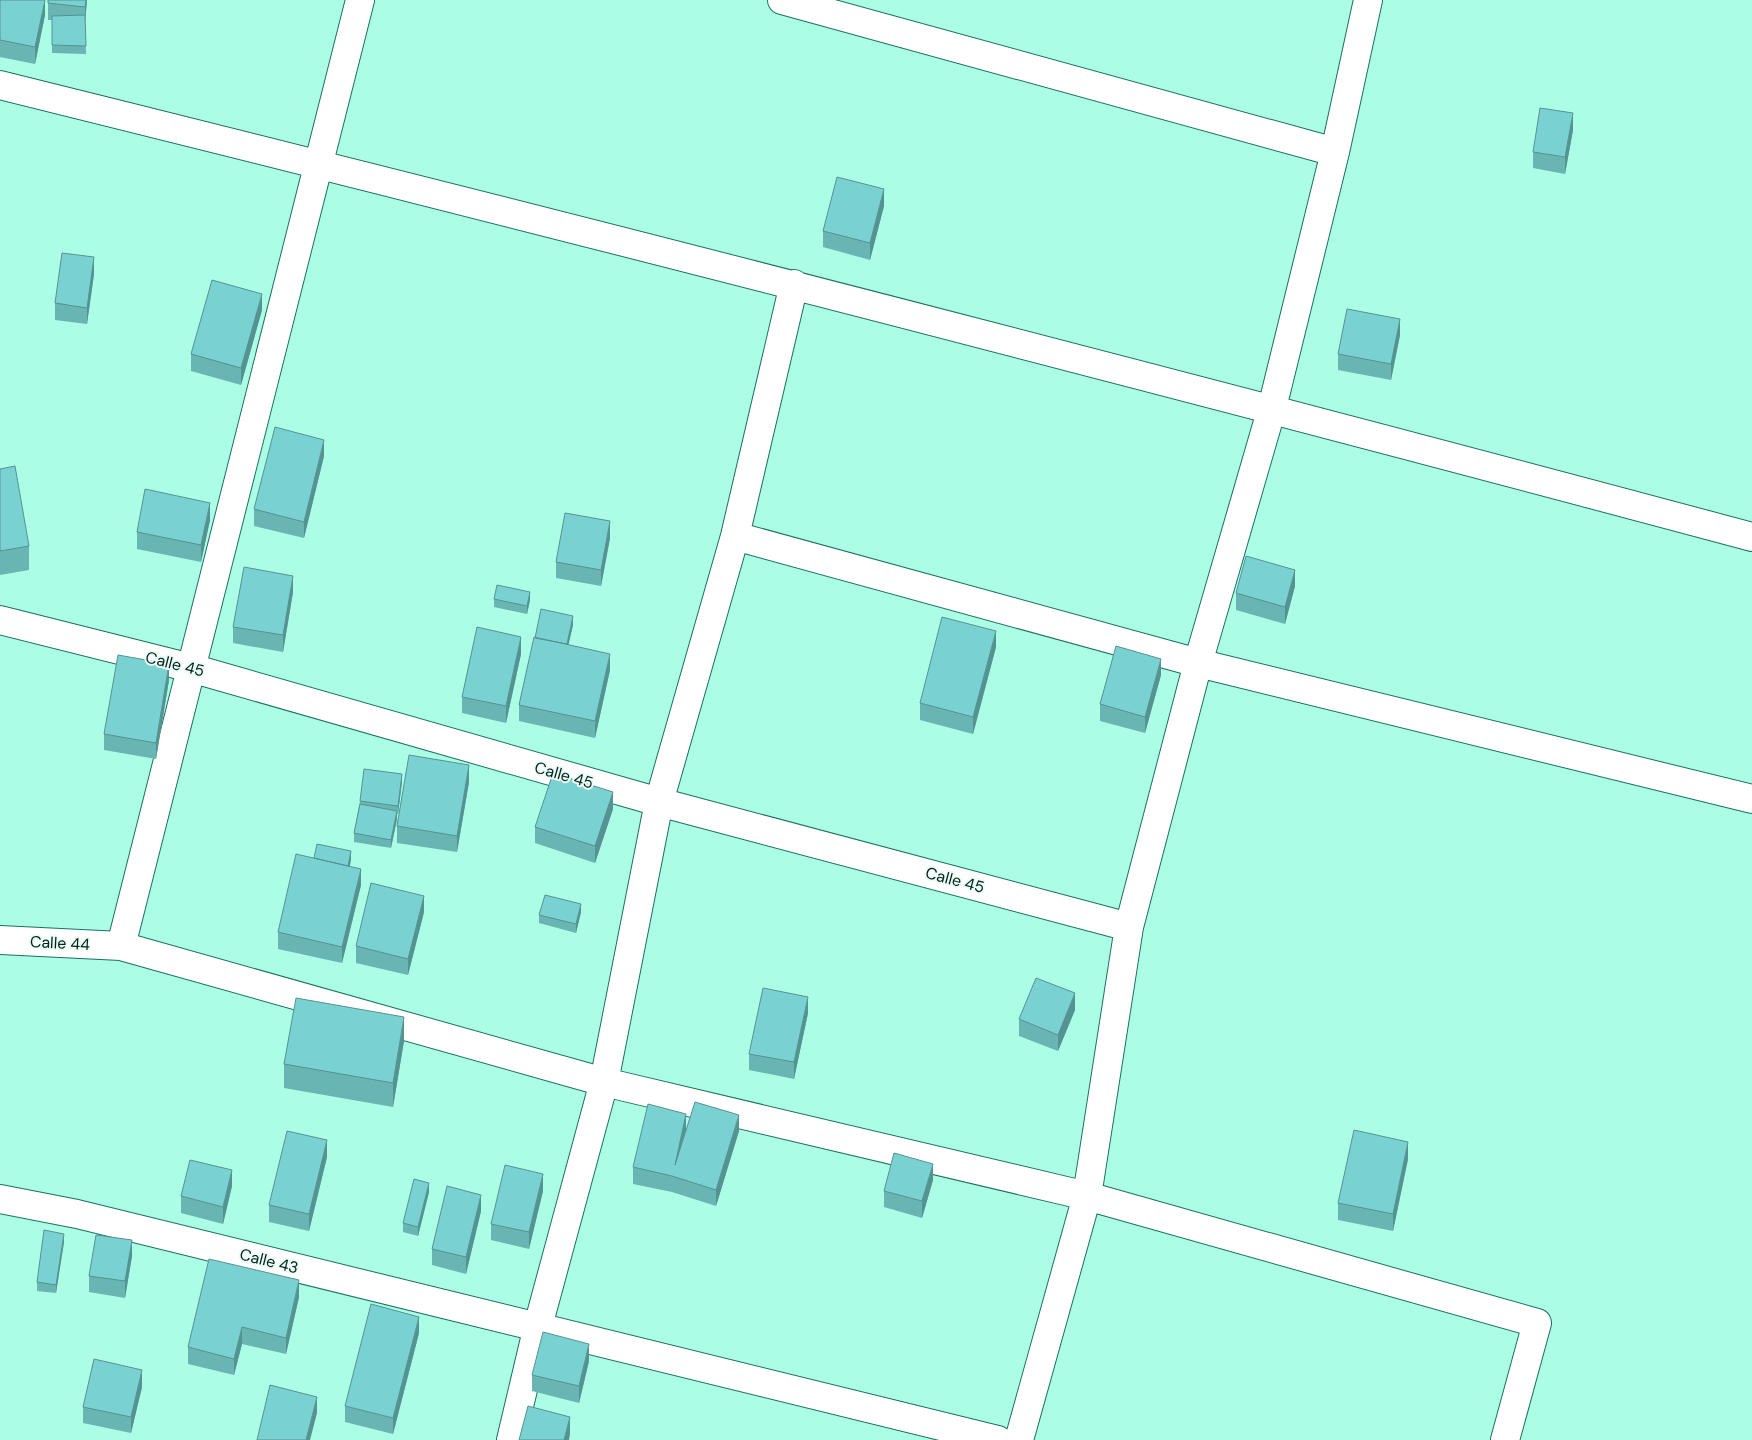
<svg xmlns="http://www.w3.org/2000/svg" width="1752" height="1440" font-family="'DM Sans',sans-serif">
<rect width="100%" height="100%" fill="#acfde6"/>
<g fill="none" stroke-linecap="round" stroke-linejoin="round">
<g stroke="#19715e" stroke-width="30">
<path id="street" d="M782,0L1335,152
M0,85C585,230 1169,381 1752,537
M735,536L1198,663L1752,799
M0,620L191,668L659,802L1129,927
M0,940L121,946L604,1082L1087,1196L1537,1323L1505,1440
M121,946L360,0
M0,1199L77,1214L998,1440
M511,1440L538,1326L604,1082L659,802L735,536L794,284
M1019,1440L1087,1196L1129,927L1198,663L1272,408L1335,152L1368,0"/>
</g>
<use href="#street" stroke="#fff" stroke-width="28"/>
</g>
<path fill="#68b5b4" d="M0,0L45,15L35,64L0,57Z
M48,0H87L85,22L86,54L52,53V20H48Z
M1573,130L1565,174L1533,168V152Z
M884,206L870,260L823,247V231Z
M94,274L87,324L55,320V303Z
M262,310L241,385L191,371V354Z
M1400,335L1391,380L1338,370V354Z
M324,456L304,538L254,526V509Z
M0,469L29,546V570L0,575Z
M210,520L201,562L137,549V532Z
M610,538L601,586L556,578V562Z
M1295,586L1285,624L1236,610V593Z
M293,592L283,652L233,643V627Z
M494,599L530,600L527,614L494,607Z
M573,625L568,645L610,670L595,738L519,721V705L535,638Z
M996,647L973,734L920,720V703Z
M521,654L506,723L462,713V697Z
M1161,675L1145,733L1100,721V704Z
M169,680L156,759L104,750V734Z
M402,782L398,814H397V819L391,848L354,842V833L360,801Z
M469,782L457,852L397,843V826Z
M613,809L595,863L535,843V827Z
M314,858L351,859L350,866L361,885L342,963L278,949V932Z
M424,912L408,975L356,963V946Z
M581,912L576,933L539,923V915Z
M1075,1010L1058,1051L1019,1036V1019Z
M808,1013L794,1079L749,1070V1054Z
M404,1041L393,1107L284,1088V1064Z
M686,1129L739,1131L716,1206L672,1192L633,1184V1167Z
M327,1157L309,1231L269,1222V1205Z
M1408,1159L1393,1231L1338,1220V1203Z
M933,1180L922,1218L884,1207V1191Z
M232,1186L223,1224L181,1213V1196Z
M543,1191L529,1249L491,1240V1224Z
M429,1192L418,1236L403,1232V1223Z
M481,1211L466,1274L432,1265V1249Z
M64,1242L56,1293L37,1291V1282Z
M132,1256L125,1298L89,1292V1276Z
M299,1297L286,1354L242,1344L234,1375L188,1364V1347Z
M419,1333L393,1434L345,1422V1406Z
M589,1361L579,1403L532,1391V1375Z
M142,1387L131,1433L83,1423V1407Z"/>
<path fill="#559392" d="M45,0V15L35,64V47Z
M86,0H87L85,23V7Z
M1573,113V130L1565,174V157Z
M884,189V206L870,260V243Z
M94,257V274L87,324V308Z
M262,294V310L241,385V368Z
M1400,319V335L1391,380V364Z
M324,440V456L304,538V522Z
M210,503V520L201,562V545Z
M610,521V538L601,586V570Z
M1295,570V586L1285,624V607Z
M293,576V592L283,652V635Z
M530,592V600L527,614V606Z
M573,616V625L565,660V652Z
M996,631V647L973,734V717Z
M521,637V654L506,723V706Z
M610,654V670L595,738V721Z
M1161,659V675L1145,733V717Z
M169,664V680L156,759V743Z
M469,765V782L457,852V836Z
M402,774V782L398,814V806Z
M613,792V809L595,863V846Z
M397,811V819L391,848V840Z
M351,851V859L347,879V871Z
M361,869V885L342,963V947Z
M424,896V912L408,975V959Z
M581,904V912L576,933V924Z
M1075,993V1010L1058,1051V1035Z
M808,997V1013L794,1079V1062Z
M404,1017V1041L393,1107V1083Z
M686,1114V1130L675,1165Z
M739,1115V1131L716,1206V1190Z
M327,1140V1157L309,1231V1214Z
M1408,1142V1159L1393,1231V1214Z
M933,1164V1180L922,1218V1201Z
M232,1170V1186L223,1224V1207Z
M543,1174V1191L529,1249V1232Z
M429,1183V1192L418,1236V1227Z
M481,1195V1211L466,1274V1257Z
M64,1234V1242L56,1293V1285Z
M132,1240V1256L125,1298V1281Z
M299,1280V1297L286,1354V1338Z
M419,1317V1333L393,1434V1418Z
M242,1327V1344L234,1375V1359Z
M589,1344V1361L579,1403V1386Z
M142,1370V1387L131,1433V1417Z
M317,1397V1413L310,1440H306Z
M570,1417V1434L569,1440H564Z"/>
<path fill="#79d2d1" stroke="#559392" d="M0,0H45L35,47L0,40Z
M48,0H86L85,7L48,3Z
M85,15L86,46L52,45V16Z
M1540,108L1573,113L1565,157L1533,152Z
M837,177L884,189L870,243L823,231Z
M62,253L94,257L87,308L55,303Z
M212,280L262,294L241,368L191,354Z
M1347,309L1400,319L1391,364L1338,354Z
M275,427L324,440L304,522L254,509Z
M15,466L29,546L0,551V469Z
M145,489L210,503L201,545L137,532Z
M565,513L610,521L601,570L556,562Z
M1246,556L1295,570L1285,607L1236,593Z
M244,567L293,576L283,635L233,627Z
M497,585L530,592L527,606L494,599Z
M541,609L573,616L567,644L535,638Z
M942,617L996,631L973,717L920,703Z
M477,627L521,637L506,706L462,697Z
M534,637L610,654L595,721L519,705Z
M1116,646L1161,659L1145,717L1100,704Z
M118,655L169,664L156,743L104,734Z
M409,755L469,765L457,836L397,826Z
M364,769L402,774L398,806L360,801Z
M553,773L613,792L595,846L535,827Z
M360,804L397,811L391,840L354,833Z
M317,844L351,851L348,866L314,858Z
M296,854L361,869L342,947L278,932Z
M371,883L424,896L408,959L356,946Z
M545,895L581,904L576,924L539,915Z
M1036,978L1075,993L1058,1035L1019,1019Z
M763,988L808,997L794,1062L749,1054Z
M296,998L404,1017L393,1083L284,1064Z
M695,1102L739,1115L716,1190L672,1176L633,1167L648,1104L686,1114L675,1165Z
M1354,1130L1408,1142L1393,1214L1338,1203Z
M287,1131L327,1140L309,1214L269,1205Z
M894,1153L933,1164L922,1201L884,1191Z
M190,1160L232,1170L223,1207L181,1196Z
M505,1165L543,1174L529,1232L491,1224Z
M414,1179L429,1183L418,1227L403,1223Z
M447,1186L481,1195L466,1257L432,1249Z
M44,1230L64,1234L56,1285L37,1282Z
M96,1235L132,1240L125,1281L89,1276Z
M209,1259L299,1280L286,1338L242,1327L234,1359L188,1347Z
M371,1304L419,1317L393,1418L345,1406Z
M543,1332L589,1344L579,1386L532,1375Z
M94,1359L142,1370L131,1417L83,1407Z
M270,1385L317,1397L306,1440H257Z
M528,1406L570,1417L564,1440H519Z"/>
<g text-anchor="middle" dominant-baseline="central" stroke-width="4" stroke-linejoin="round" paint-order="stroke">
<g font-size="16" fill="#01231c" stroke="#ecfbf6">
<text transform="translate(175 664) rotate(14)">Calle 45</text>
<text transform="translate(564 775) rotate(16)">Calle 45</text>
<text transform="translate(955 880) rotate(15)">Calle 45</text>
<text transform="translate(60 943) rotate(3)">Calle 44</text>
<text transform="translate(269 1261) rotate(14)">Calle 43</text>
</g>
</g>
</svg>
